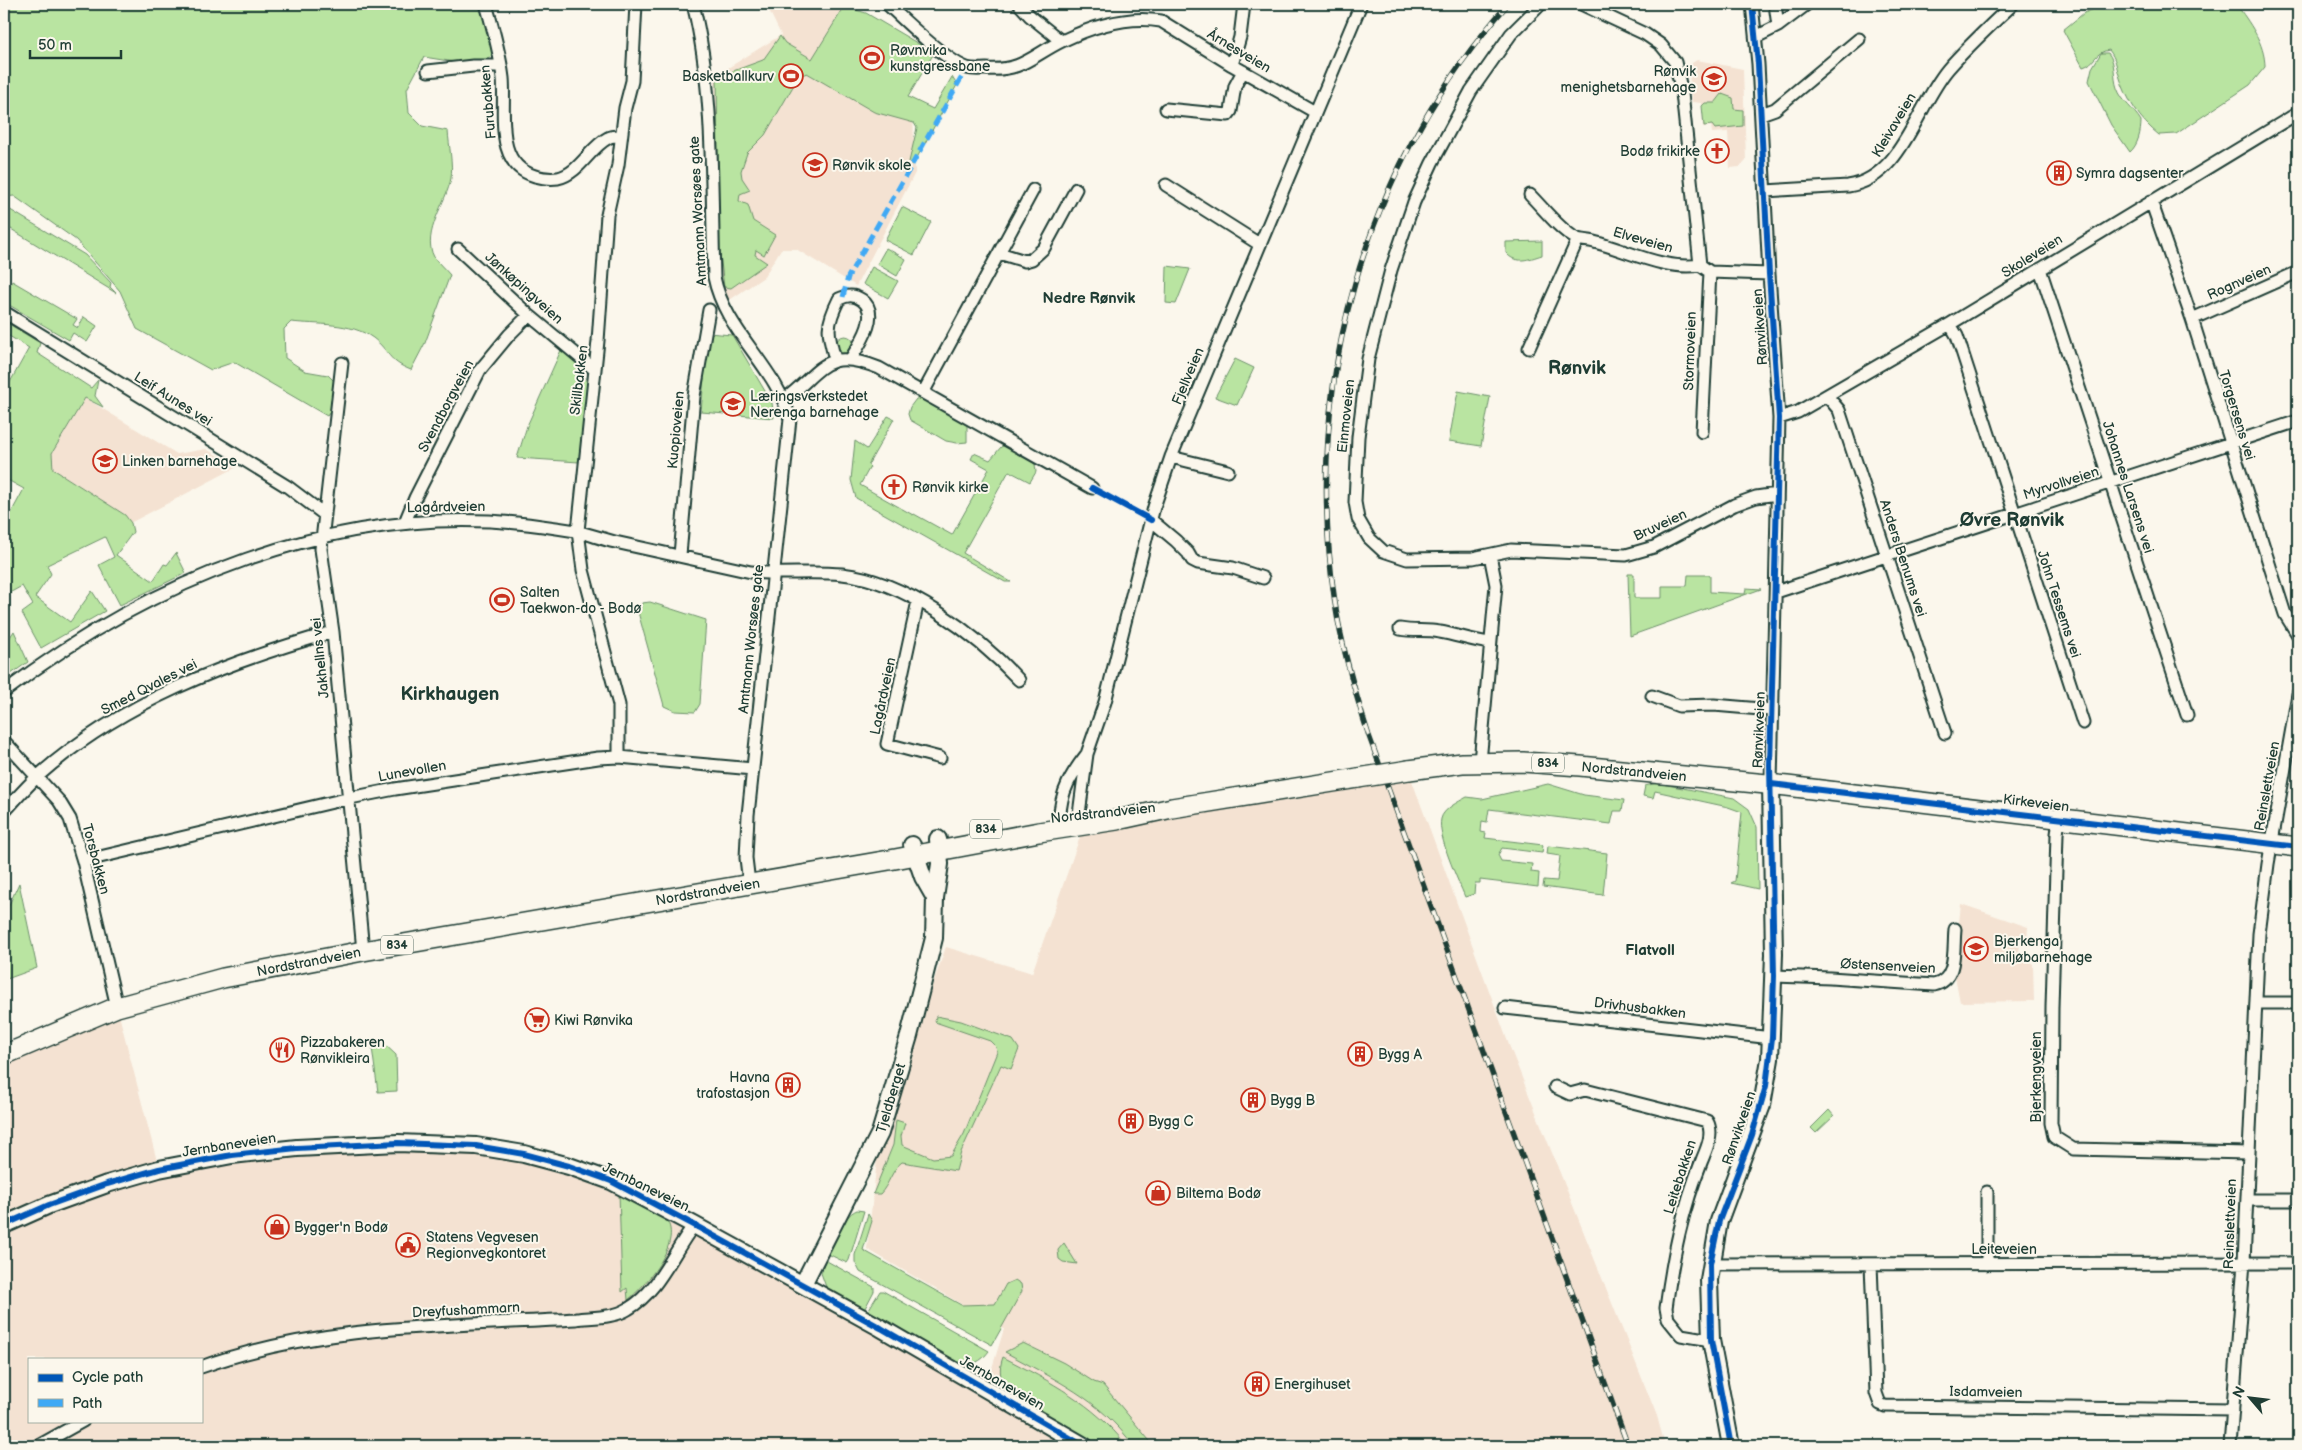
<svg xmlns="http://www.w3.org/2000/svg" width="2302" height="1450" font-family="'Balsamiq Sans',sans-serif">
<rect width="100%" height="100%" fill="#fbf7ec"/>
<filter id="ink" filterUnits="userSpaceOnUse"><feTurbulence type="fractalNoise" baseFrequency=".02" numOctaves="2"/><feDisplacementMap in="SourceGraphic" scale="10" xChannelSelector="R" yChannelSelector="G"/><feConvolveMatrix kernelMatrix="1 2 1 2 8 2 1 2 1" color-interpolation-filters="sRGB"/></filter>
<g filter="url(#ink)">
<path fill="#f4e2d2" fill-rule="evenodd" d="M766,4H868L856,10L846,4L913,113L915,173L856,286L796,249H781L764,277L731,299L724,298L719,276L715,76L781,35Z
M1697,60L1743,69L1746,161L1740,167L1730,168L1728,132L1712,133L1711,126L1703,127L1702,103L1692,102L1689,74L1692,63Z
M85,398L177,454L206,449L237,467L130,523L125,515L53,469L52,453Z
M1411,778L1509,1045L1657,1416L1665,1446H4V1053L117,1007L159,1169L232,1155L476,1146L611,1181L984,1394L1004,1329L867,1249L880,1133L946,947L1032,973L1081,834L1145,818ZM29,1359H201V1421H29Z
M1961,904L2028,927L2027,940L2020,943L2019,954L2033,964L2034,1001L1960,1002L1954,971Z"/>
<path fill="#b9e4a1" stroke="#6c906a" d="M4,4H480L493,54L488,60L455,62L424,57L407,89L409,113L422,126L448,131C449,146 453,164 451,178C447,202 421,233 434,257C438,263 445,269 450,275L425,343L411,370C387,361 390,351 373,338C351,322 317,325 291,322L284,329L285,358L305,371L328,375L336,383L333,408L327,416L234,362L211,370L137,329L120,291L76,240L14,196L4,197Z
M846,4L856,10L866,13L934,53L908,97L933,109L952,77L957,85L913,165L909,162L917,128L914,123L874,112L807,73L799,76L765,135L747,153L741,171L742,178L750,190L740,194L739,201L748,205L753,221L775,235L764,255L756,250L755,255L767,263L731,288L724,287L719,245L717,77L763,60L780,36L785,43L812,59Z
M2118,4H2236C2249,22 2265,43 2265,67L2250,85L2176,134L2159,135C2140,120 2126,99 2119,75C2116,65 2116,59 2109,50C2094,52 2095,64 2083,67L2063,30L2084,13L2099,7Z
M2101,53H2108C2116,62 2113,77 2117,88C2122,102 2134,109 2141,121C2141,132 2138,145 2130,152L2111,125L2089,81L2092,68Z
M1722,94L1733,98L1734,109L1743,110V126L1715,129L1712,125L1704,126L1702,106L1705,103H1715Z
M902,207L931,222L914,255L885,240Z
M7,208L85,255L111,283L110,287L116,293L6,226L4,229V210Z
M1542,241V255C1529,259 1516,265 1506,253V242Z
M886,248L906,259L897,276L877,264Z
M1167,266L1190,269L1176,304L1166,303Z
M872,267L898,281L888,298L863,284Z
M12,281L77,319L73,325L78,328L84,317L97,326L87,342L73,333L69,340L4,302V295Z
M4,321L40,343L37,353L91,388L98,380L95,396L103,407L85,398L52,453L53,469L125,515L131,523L133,532L116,555L153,581L164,564L167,565L176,553L186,573L120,605L99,565L114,557L105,537L47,565L51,574L35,597L70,622L92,591L105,611L41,648L22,613L33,605L22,586L4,596V526L24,489L4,478V393L29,348L4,333Z
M708,333L732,335L772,403L774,418L701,412Z
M836 345a9 9 0 1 1 18 0a9 9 0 1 1-18 0Z
M562,348L581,364L585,380L593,382L579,462L517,458L527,426Z
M1235,359L1254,368L1237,405L1215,397Z
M1458,391L1490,397L1481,446L1449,441Z
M921,398L967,424V442L957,443L946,441L910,420L908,414L910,407L916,399Z
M888,416L894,419L868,465L870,467L860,485L913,515L914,514L952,535L989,469L971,459L974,453L990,460L1001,447L1005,445L1035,464L1036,472L1030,482L1009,471L963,553L1011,582H1005L856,498L851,480L855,441L867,449Z
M1628,574H1634V598H1662V586H1687L1688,575H1710V592L1745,594L1746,588L1761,589L1630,636Z
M650,602L706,620L700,704L695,712L675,711L664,706L663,702L638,612L642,603Z
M14,631L28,662L4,679V646Z
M1657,783L1734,798L1749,809L1757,827L1758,889L1731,883L1735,881L1742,812L1728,807L1655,791L1653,798L1643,796L1645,786Z
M1548,784L1584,795L1624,800L1622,811H1614L1611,824L1489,809L1487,822L1482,821L1481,832L1486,833L1485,838L1543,845L1542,853L1502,848L1498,855L1501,861L1532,864L1531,872L1539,873L1538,887L1480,880V883H1475L1474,894L1465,897C1458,880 1437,836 1441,819C1443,809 1458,802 1467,797L1482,799Z
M1548,846L1607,853L1603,895L1543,887L1544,880L1557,881L1560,856L1547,854Z
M19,883L37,968L4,980V916Z
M936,1016L961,1021L1013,1040L1019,1049L1011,1069L1001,1065L961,1152L956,1171L902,1162C892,1169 889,1185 880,1194H873L893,1145L896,1120L905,1123L901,1136L902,1145L933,1158L951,1156L964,1134L997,1052L996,1047L990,1041L935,1022Z
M371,1040H380L396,1055L397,1091L378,1092Z
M1829,1110L1834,1116L1816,1133L1811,1128Z
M619,1192L664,1217C686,1239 646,1285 628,1300L627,1288L622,1292Z
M857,1210L864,1211L849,1260L847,1263L828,1254C835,1240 842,1216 857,1210Z
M868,1214L872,1221L863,1250L961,1305L995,1304L1006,1284L1015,1280L1021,1284L1022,1291L992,1345L860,1272L855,1262V1255Z
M1064,1243L1077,1264L1063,1262L1059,1259L1058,1250Z
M825,1260L874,1287V1291L864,1310L826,1287L821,1273Z
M880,1291H883L989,1351C983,1359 977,1364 967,1364C952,1364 887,1323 869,1314V1309Z
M1023,1343L1064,1363L1094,1382L1103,1385L1154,1446H1134C1097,1397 1057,1381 1005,1352Z
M1003,1357C1051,1382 1093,1403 1127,1446H1099L1009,1391C1000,1380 998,1371 1003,1357Z"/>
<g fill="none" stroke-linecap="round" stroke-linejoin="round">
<g stroke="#1f3d34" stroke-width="15">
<path id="street" d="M486,4C493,28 500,53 503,78C506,111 493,164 535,176C542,178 550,179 558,178C580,173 590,147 608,138C611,136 617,136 620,136
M693,4C715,93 711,186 714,277C725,332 776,366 790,419L748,815L746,858L749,883
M887,4C904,20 946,61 967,68C973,70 980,69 986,69C1022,72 1033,55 1062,41C1093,26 1127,15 1161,21L1232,65L1315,112
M1019,4L1030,16L1061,41
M1541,4L1511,34L1471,91L1432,163L1414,202L1391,270L1368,359L1358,437L1355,502L1358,519L1369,538L1383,551L1407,559L1473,558L1511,550L1626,555L1654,547L1734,505L1756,497L1777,494
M1581,4L1645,34L1661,45L1675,62L1682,93L1700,265L1710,272L1769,274
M1752,4L1758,64L1769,274L1779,418L1771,784
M1775,4L1778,26
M1756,37L1778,26L1807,4
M1232,65L1240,37L1244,4
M428,71L473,66H501
M1166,109L1228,115L1231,111L1235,86L1243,71
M1761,114L1775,109L1859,39
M1166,185L1259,244
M1765,191L1848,186C1902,178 1916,107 1948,69C1968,46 1991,25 2013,4
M1530,195C1544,209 1558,228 1575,238C1581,241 1588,240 1594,242C1627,250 1665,271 1700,265
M2151,201L2192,319L2285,614L2298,635
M458,249L529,315L594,369
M999,253L1025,261L1032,259L1044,248L1076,189
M2040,269L2187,715
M4,312L288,487L325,515
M2192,319L2298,272
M1950,324L1957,336L2083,723
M1529,348L1578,239
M835,359C827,332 826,325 839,299C847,295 854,294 862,300C881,314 860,344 850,360
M342,363L321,549L333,632L363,951
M923,393L1033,190
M1827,396L1839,410L1945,733
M785,399C822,371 825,346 879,368L1092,488
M1779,418L1798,412L1950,324L2298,113
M1702,432L1710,272
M1171,457L1228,471
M1151,520L1176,541L1188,553L1192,560L1198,563L1233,568L1263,578
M405,522L415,498L480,370L509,335L529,315
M680,555L694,396L709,310
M1776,592L2298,421
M918,601L887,744L940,758
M1400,629C1414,632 1426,629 1440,632C1457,635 1473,641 1490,643
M4,692C150,581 332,506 517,523C537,525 557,528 576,531C589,534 602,539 615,542C660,552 705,562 751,572C781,575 811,571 842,574C906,581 976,634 1019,680
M1652,696L1679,706L1714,705L1772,710
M4,741L59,801L70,819L83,861L117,1007
M1087,754C1072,773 1060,792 1060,817L1071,827L1079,814L1087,754L1105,702L1154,507L1171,457L1361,4
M619,757V705L583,570L578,531L598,341L607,215L618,165L625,108L632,81L636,4
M1480,762L1496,585L1490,555
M4,812C15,800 26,787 38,776C121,702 227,662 333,632
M2059,819L2057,834L2052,1007L2051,1123L2054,1137L2073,1149L2248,1153
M83,861L350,798L395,789L598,758L619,757L753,769
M1774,976L1830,978L1934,985C1958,980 1953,949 1955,929
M2257,1003H2298
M1505,1008L1772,1038
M1555,1087L1570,1094L1585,1090L1707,1121C1714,1133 1707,1148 1702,1160C1682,1210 1673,1256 1666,1308L1668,1319L1681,1335L1711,1340
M1987,1192V1264
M2247,1200H2298
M1710,1264L2298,1263
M1871,1264L1876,1393L1880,1404L1885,1406L2233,1410
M201,1367C321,1324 450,1326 576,1319C592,1317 614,1318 628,1309C659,1291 673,1252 694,1225
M38,1446L83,1421
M2230,1446L2244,1262L2259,934L2268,864L2298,694"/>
</g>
<g stroke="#1f3d34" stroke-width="20">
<g id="secondary">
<path d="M912,845L923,877L935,898"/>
<path d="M4,1225L49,1205L107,1184L159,1169L232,1155L297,1148L398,1143L476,1146L524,1154L569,1166L611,1181L694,1225L881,1328L1084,1446"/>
<path id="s1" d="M803,1284L880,1133L909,1036L934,938L935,898L940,864L938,839"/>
<path d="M1731,1446L1711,1340L1709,1280L1719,1221L1762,1105L1770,1059L1774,954L1771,784"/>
</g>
</g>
<g stroke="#1f3d34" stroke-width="22">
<g id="primary">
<path id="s2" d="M1409,770L1462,763L1523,762L1580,766L1787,786L2298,847"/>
<path id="s3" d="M4,1055L117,1007L223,978L363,951L895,859L1039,832L1117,820L1172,808L1358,778"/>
</g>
</g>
<use href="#street" stroke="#fbf7ec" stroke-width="11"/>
<use href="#secondary" stroke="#fbf7ec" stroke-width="16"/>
<use href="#primary" stroke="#fbf7ec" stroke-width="19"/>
<g stroke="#1f3d34" stroke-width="5.5">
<path id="rail" d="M1508,4C1362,170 1303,385 1335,603C1342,648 1355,693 1369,736L1628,1446"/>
</g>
<use href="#rail" stroke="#fbf7ec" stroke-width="4" stroke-dasharray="11" stroke-linecap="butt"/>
<g stroke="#1f3d34" stroke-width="22" stroke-linecap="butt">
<path id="primary-bridge" d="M1358,778L1409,770"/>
</g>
<use href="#primary-bridge" stroke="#fbf7ec" stroke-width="19"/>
<path stroke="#3fa9f5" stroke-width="5" stroke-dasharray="10 5" stroke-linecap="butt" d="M843,297L848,277L967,68"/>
<g stroke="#fbf7ec" stroke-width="9">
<path id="cycleway" d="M1092,488L1151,520
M1771,784L2298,847
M4,1225L49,1205L107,1184L159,1169L232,1155L297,1148L398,1143L476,1146L524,1154L569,1166L611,1181L694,1225L881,1328L1084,1446
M1731,1446L1711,1340L1710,1264L1719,1221L1752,1135L1766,1086L1772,1038L1774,976L1770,765L1779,418L1769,274L1758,64L1752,4"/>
</g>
<use href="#cycleway" stroke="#0057b8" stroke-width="6"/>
</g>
</g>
<defs>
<g id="stadium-ring" transform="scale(1.25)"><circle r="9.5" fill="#fbf7ec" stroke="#c8321e" stroke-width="1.5"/><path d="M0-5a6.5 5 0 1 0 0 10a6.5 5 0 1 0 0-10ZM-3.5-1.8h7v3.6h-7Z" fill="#c8321e"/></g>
<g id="school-ring" transform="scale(1.25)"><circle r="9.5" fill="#fbf7ec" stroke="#c8321e" stroke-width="1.5"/><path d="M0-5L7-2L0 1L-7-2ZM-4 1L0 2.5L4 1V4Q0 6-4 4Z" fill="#c8321e"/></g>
<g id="church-ring" transform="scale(1.25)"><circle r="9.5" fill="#fbf7ec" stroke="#c8321e" stroke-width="1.5"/><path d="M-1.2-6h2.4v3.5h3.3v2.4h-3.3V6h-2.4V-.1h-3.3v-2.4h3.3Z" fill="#c8321e"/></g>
<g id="building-ring" transform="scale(1.25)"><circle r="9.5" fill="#fbf7ec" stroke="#c8321e" stroke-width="1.5"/><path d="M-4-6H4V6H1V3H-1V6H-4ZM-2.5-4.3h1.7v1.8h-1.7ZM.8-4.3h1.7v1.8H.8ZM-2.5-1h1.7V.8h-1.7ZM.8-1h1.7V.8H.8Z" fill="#c8321e"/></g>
<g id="supermarket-ring" transform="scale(1.25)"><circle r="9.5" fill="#fbf7ec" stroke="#c8321e" stroke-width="1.5"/><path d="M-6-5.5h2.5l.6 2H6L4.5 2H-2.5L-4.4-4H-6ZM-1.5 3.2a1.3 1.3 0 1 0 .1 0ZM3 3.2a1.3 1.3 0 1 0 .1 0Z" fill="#c8321e"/></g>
<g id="restaurant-ring" transform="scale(1.25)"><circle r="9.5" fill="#fbf7ec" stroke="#c8321e" stroke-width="1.5"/><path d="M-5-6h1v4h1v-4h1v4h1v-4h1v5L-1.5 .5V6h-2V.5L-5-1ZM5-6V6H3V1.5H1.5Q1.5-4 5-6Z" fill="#c8321e"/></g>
<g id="shop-ring" transform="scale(1.25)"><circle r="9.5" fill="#fbf7ec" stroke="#c8321e" stroke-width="1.5"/><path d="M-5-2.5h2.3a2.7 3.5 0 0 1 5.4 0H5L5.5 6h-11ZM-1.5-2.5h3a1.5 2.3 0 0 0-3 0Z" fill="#c8321e"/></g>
<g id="civic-ring" transform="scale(1.25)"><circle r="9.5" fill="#fbf7ec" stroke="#c8321e" stroke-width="1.5"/><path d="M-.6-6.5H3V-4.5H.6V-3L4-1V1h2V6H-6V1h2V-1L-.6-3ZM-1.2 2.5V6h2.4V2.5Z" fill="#c8321e"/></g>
</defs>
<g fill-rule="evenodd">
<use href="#stadium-ring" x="872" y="58"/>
<use href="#stadium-ring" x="791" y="76"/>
<use href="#school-ring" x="1714" y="79"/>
<use href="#church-ring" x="1717" y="151"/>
<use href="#school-ring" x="815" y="165"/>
<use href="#building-ring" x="2059" y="173"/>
<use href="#school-ring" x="733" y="404"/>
<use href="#school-ring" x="105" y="461"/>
<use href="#church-ring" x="894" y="487"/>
<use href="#stadium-ring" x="502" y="600"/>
<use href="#school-ring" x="1976" y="949"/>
<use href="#supermarket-ring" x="537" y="1020"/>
<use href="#restaurant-ring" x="282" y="1050"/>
<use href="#building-ring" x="1360" y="1054"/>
<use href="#building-ring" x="788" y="1085"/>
<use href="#building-ring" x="1253" y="1100"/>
<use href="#building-ring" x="1131" y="1121"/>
<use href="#shop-ring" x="1158" y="1193"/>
<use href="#shop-ring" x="277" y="1227"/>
<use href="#civic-ring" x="408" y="1245"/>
<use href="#building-ring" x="1257" y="1384"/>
</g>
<g text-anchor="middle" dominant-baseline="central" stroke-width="4" stroke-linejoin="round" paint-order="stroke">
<g fill="#fbf7ec" stroke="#61756b" stroke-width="1">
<rect x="1532" y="753.5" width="32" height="19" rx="4"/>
<rect x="970" y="819.5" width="32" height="19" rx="4"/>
<rect x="381" y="935.5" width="32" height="19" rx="4"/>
</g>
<g font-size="12" font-weight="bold" fill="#1f3d34">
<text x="1548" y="763">834</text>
<text x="986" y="829">834</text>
<text x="397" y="945">834</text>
</g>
<g font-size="14" fill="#1f3d34" stroke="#fbf7ec" text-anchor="start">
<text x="890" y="50">Røvnvika<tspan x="890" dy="16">kunstgressbane</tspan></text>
<text x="1696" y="71" text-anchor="end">Rønvik<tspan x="1696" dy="16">menighetsbarnehage</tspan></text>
<text x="774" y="76" text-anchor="end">Basketballkurv</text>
<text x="1700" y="151" text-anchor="end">Bodø frikirke</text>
<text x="832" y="165">Rønvik skole</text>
<text x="2076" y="173">Symra dagsenter</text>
<text x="750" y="396">Læringsverkstedet<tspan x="750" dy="16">Nerenga barnehage</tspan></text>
<text x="122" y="461">Linken barnehage</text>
<text x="912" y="487">Rønvik kirke</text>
<text x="520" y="592">Salten<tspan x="520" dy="16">Taekwon-do - Bodø</tspan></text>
<text x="1994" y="941">Bjerkenga<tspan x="1994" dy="16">miljøbarnehage</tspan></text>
<text x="554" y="1020">Kiwi Rønvika</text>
<text x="300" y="1042">Pizzabakeren<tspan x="300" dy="16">Rønvikleira</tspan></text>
<text x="1378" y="1054">Bygg A</text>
<text x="770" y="1077" text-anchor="end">Havna<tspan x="770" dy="16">trafostasjon</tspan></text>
<text x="1270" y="1100">Bygg B</text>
<text x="1148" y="1121">Bygg C</text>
<text x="1176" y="1193">Biltema Bodø</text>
<text x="294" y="1227">Bygger'n Bodø</text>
<text x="426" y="1237">Statens Vegvesen<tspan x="426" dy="16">Regionvegkontoret</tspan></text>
<text x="1274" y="1384">Energihuset</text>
</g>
<g font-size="14" fill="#1f3d34" stroke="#fbf7ec">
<text transform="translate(1239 51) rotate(31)">Årnesveien</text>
<text transform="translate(488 102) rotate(-95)">Furubakken</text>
<text transform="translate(1894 125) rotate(-59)">Kleivaveien</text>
<text transform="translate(698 211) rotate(-93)">Amtmann Worsøes gate</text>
<text transform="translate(1643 240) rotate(16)">Elveveien</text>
<text transform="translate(2032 256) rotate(-32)">Skoleveien</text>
<text transform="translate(2239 282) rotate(-24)">Rognveien</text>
<text transform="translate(524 288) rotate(42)">Jønkøpingveien</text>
<text transform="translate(1760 327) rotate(-94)">Rønvikveien</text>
<text transform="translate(1690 351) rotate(-88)">Stormoveien</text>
<text transform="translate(1188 376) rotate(-67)">Fjellveien</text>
<text transform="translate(579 380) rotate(-83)">Skillbakken</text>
<text transform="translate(173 399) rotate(32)">Leif Aunes vei</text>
<text transform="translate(446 406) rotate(-62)">Svendborgveien</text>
<text transform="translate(2237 415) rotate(73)">Torgersens vei</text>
<text transform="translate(1346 416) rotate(-84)">Einmoveien</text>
<text transform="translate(676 430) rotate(-85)">Kuopioveien</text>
<text transform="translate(2061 483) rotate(-18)">Myrvollveien</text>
<text transform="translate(2128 487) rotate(72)">Johannes Larsens vei</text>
<text transform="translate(446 507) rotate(-1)">Lagårdveien</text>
<text transform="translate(1660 525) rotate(-25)">Bruveien</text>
<text transform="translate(1903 558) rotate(72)">Anders Benums vei</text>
<text transform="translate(2059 604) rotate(72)">John Tessems vei</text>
<text transform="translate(751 639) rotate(-84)">Amtmann Worsøes gate</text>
<text transform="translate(320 658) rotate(-96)">Jakhellns vei</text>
<text transform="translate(149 687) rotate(-27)">Smed Qvales vei</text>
<text transform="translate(883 696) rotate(-78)">Lagårdveien</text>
<text transform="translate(1759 730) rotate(-88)">Rønvikveien</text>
<text transform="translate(412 771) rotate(-10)">Lunevollen</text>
<text stroke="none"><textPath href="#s2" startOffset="226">Nordstrandveien</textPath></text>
<text transform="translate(2267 786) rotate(-80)">Reinslettveien</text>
<text transform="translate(2036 803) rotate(7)">Kirkeveien</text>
<text transform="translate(1103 813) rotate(-6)">Nordstrandveien</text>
<text transform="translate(96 859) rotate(75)">Torsbakken</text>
<text stroke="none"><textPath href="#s3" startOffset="725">Nordstrandveien</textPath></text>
<text stroke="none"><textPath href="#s3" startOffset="320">Nordstrandveien</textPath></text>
<text transform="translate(1888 966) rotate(3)">Østensenveien</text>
<text transform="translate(1640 1008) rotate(7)">Drivhusbakken</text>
<text transform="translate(2036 1077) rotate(-90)">Bjerkengveien</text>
<text stroke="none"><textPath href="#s1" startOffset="206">Tjeldberget</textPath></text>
<text transform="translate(1739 1128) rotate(-71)">Rønvikveien</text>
<text transform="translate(229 1145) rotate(-9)">Jernbaneveien</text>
<text transform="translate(1680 1177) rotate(-72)">Leitebakken</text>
<text transform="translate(646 1187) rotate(26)">Jernbaneveien</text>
<text transform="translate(2230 1224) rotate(-88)">Reinslettveien</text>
<text x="2004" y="1249">Leiteveien</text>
<text transform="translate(466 1310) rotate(-3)">Dreyfushammarn</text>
<text transform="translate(1002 1383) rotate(30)">Jernbaneveien</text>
<text transform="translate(1986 1392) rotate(1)">Isdamveien</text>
</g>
<g font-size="15" font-weight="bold" fill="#1f3d34" stroke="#fbf7ec">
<text x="1089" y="298">Nedre Rønvik</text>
<text x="1650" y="950">Flatvoll</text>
</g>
<g font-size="19" font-weight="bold" fill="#1f3d34" stroke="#fbf7ec">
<text x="1577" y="368">Rønvik</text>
<text x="2012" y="520">Øvre Rønvik</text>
<text x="450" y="694">Kirkhaugen</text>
</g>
</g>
<rect width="2302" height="1450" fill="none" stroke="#fbf7ec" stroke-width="20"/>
<rect x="10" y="10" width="2282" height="1430" fill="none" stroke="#1f3d34" stroke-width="2" filter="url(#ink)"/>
<rect x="28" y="1358" width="175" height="65" fill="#fbf7ec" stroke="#a3ada2"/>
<rect x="38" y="1374" width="25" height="8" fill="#0057b8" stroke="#a3ada2"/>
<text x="72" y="1382" font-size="15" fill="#1f3d34">Cycle path</text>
<rect x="38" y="1399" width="25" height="8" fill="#3fa9f5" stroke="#a3ada2"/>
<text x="72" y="1408" font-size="15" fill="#1f3d34">Path</text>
<g transform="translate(2250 1398) rotate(298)" stroke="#fbf7ec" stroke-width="4" paint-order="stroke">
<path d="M0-4L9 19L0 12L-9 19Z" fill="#1f3d34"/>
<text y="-8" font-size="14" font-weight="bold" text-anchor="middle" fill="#1f3d34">N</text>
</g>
<path d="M30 50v8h91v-8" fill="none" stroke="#1f3d34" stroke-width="2.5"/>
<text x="38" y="50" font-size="15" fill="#1f3d34" stroke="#fbf7ec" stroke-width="4" paint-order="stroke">50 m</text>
</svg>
